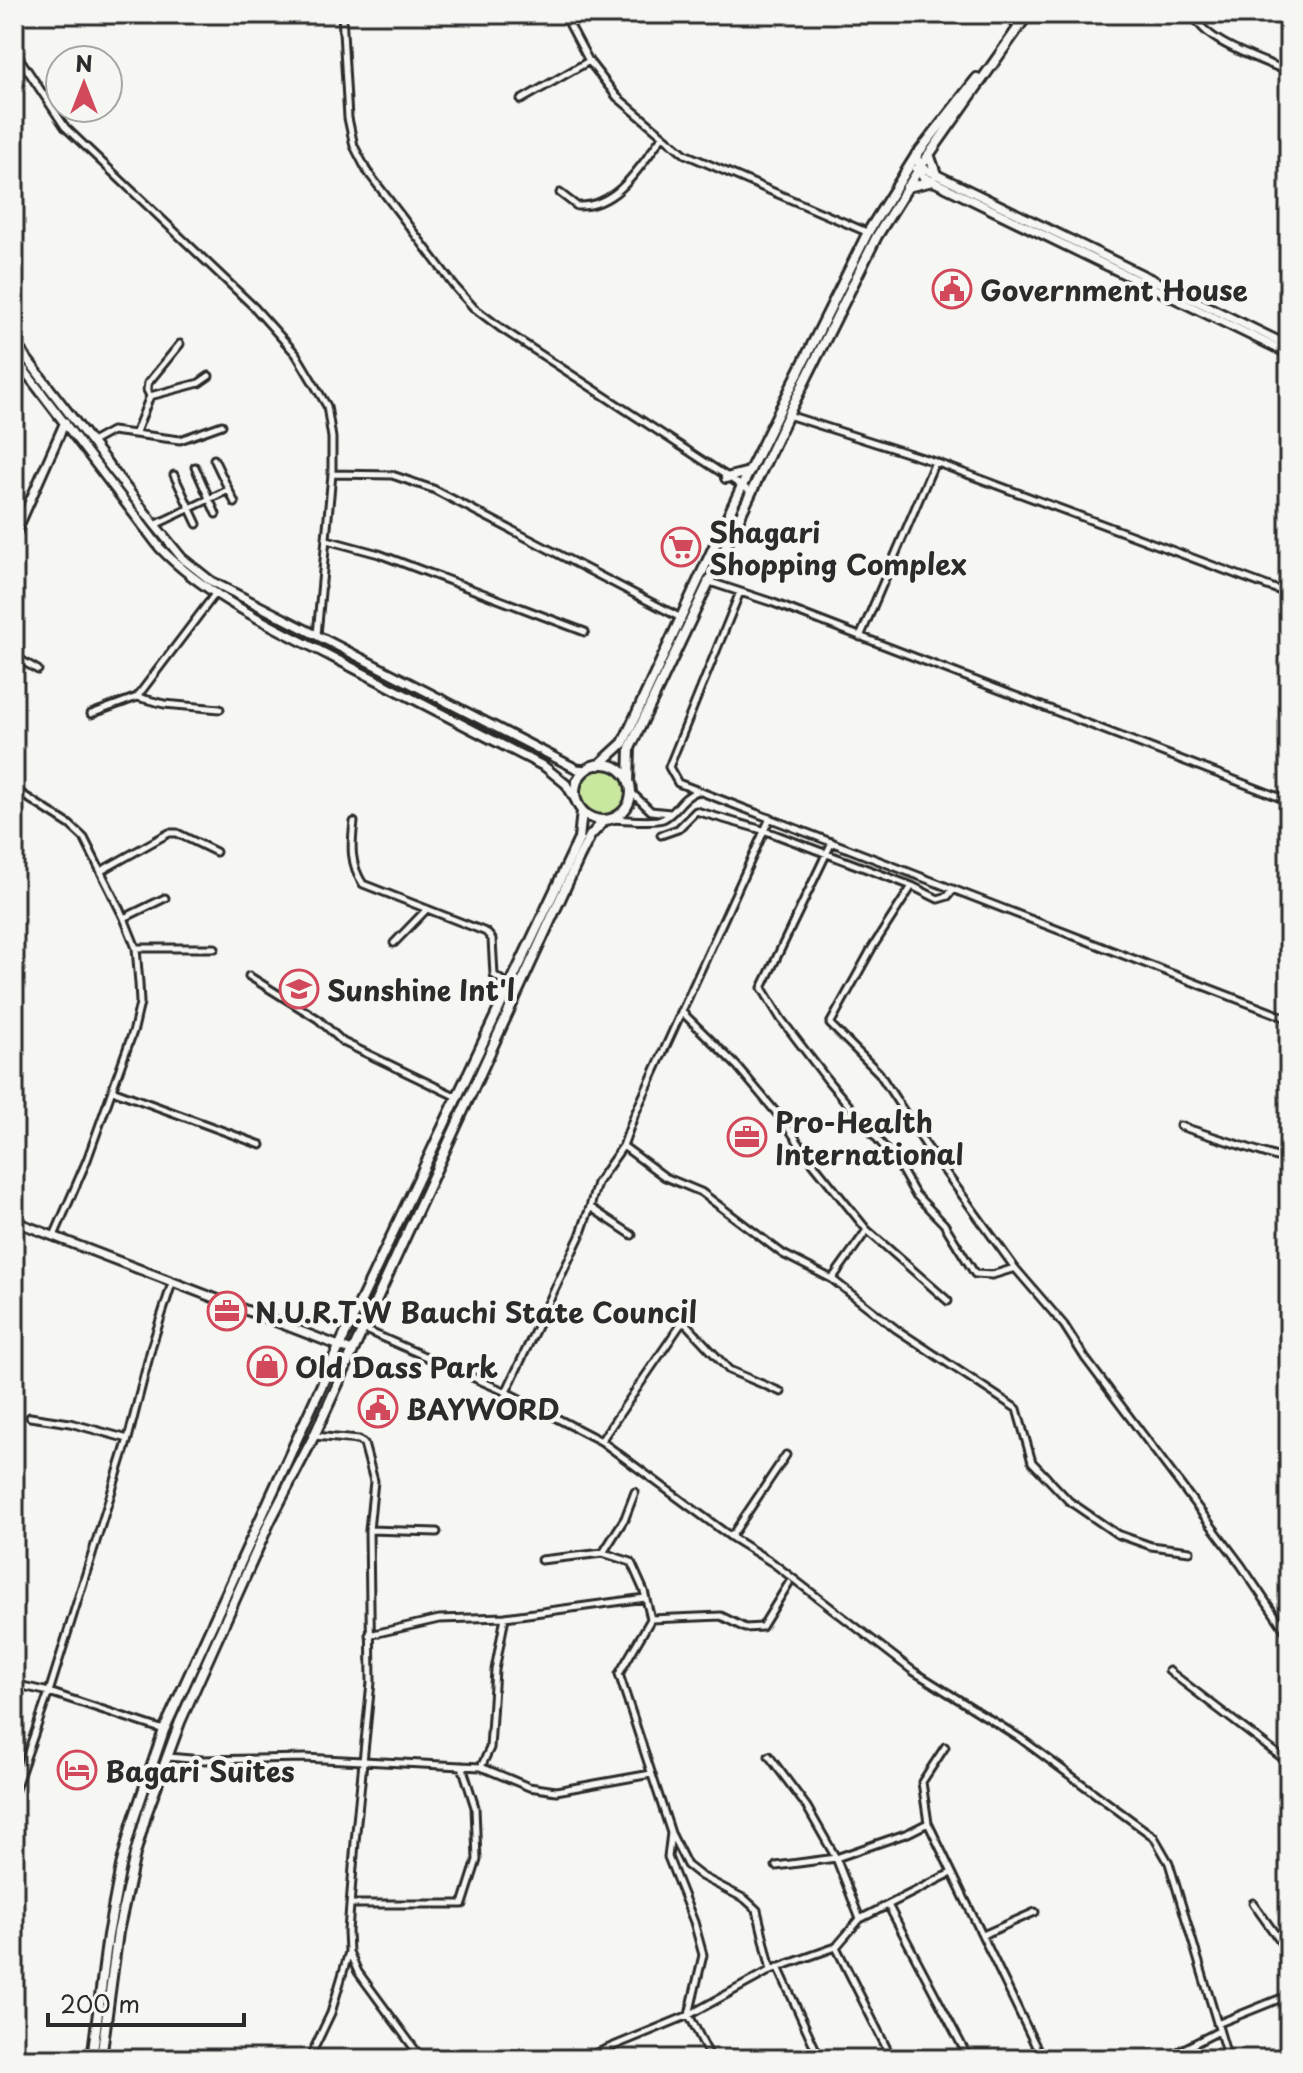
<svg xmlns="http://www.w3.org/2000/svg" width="1303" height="2073" font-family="'Playpen Sans',sans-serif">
<rect width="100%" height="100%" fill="#f6f6f2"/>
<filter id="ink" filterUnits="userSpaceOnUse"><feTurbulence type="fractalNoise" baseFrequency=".0125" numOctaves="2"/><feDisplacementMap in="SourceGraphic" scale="16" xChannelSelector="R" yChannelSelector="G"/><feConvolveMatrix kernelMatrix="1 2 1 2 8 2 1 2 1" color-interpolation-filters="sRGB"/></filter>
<g filter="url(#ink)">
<path fill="#c9e79f" stroke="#7a8965" stroke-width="2" d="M578 792a25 25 0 1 1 50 0a25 25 0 1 1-50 0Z"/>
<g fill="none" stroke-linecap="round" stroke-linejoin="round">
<g stroke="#2b2b2b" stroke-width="11">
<path id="street" d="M342,14L348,118L354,146L367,171L456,288L474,308L502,329L751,492
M564,14L589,61L617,97L685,154L869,233
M1001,14L1019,26
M1194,14C1202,42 1263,60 1289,72
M567,21L595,14
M14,50L65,127L254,307L296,354L327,406L332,438V474L317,635
M521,100L589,61
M560,193L577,206C617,208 641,165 662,137
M150,396L199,383L209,376
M788,415L935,462L1289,594
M136,432L150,396L147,390L148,383L180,344
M92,442L112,431L180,440L222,425
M214,459L235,503
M195,467L216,514
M332,474L392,475L433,489L681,618
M174,475L197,524
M155,525L228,490
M327,540L379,554L585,632
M707,581L771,602L1289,801
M740,592L669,767L678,783L1289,1019
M860,637L935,462
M14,656L38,670
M137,697L164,704L220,709
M91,714L137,697L215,594
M14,789L70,825L84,838L124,918L136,948L139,983L140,1003L134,1029L87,1160L54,1236
M631,792L651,811L670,813
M14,805L22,794
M610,819C623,819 653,823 663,819C678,812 679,798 698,791
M354,822C351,846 350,864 363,884L486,932L492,939L494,975L510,986
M661,835L678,829L696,811L766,831L912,886
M832,842L762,988L781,1019L829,1082L897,1162L915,1194L944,1224L975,1274L992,1275L1015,1268
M101,871L169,833H177L216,852
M953,889L948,896L938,899L912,886L872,948L830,1024L879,1073L925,1144L1015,1268L1064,1325L1085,1358L1241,1565L1289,1636
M124,918L165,898
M394,943L427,909
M136,948H215
M249,976L318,1019L343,1042L457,1097
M682,1012L737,1066L785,1123L809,1158L867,1230L948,1301
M112,1090L261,1145
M1180,1126L1289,1161
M623,1146L665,1177L701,1192L783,1254L832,1279L867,1230
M632,1235L590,1207L597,1183L623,1146L634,1116L770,818
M832,1279L896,1329L1017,1409L1032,1462L1069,1501L1117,1534L1151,1546L1190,1551
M363,1329L506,1392L601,1441L681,1324H686L729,1370L781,1392
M506,1392L580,1236L590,1207
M30,1417L70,1423L128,1439
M314,1436L359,1440L364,1444L374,1481L369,1530L371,1682L355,1842L348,1931L349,1952L358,1972L422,2059
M601,1441L731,1537L773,1563L913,1671L1020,1738L1078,1781L1154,1837L1169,1863L1228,2059
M635,1492L625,1518L603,1553L631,1562L644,1591L651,1619L619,1674L671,1833L668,1857L694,1922L703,1955L689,2015L711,2059
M369,1530L437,1532
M731,1537L786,1455
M541,1560L603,1553
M651,1619L721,1616L745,1628L762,1627L789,1583
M369,1635L439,1619L505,1617L645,1598
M1169,1671L1289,1763
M14,1684L49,1692L128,1439L152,1345L172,1283
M168,1757L202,1760L304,1758L481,1767L529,1787L556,1791L651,1774
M481,1767L490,1748L495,1670L505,1617
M14,1792L49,1692L164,1730
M928,1823L1042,2059
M672,1835L687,1865L701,1876L745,1899L757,1910L771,1970
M776,1866L836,1858L908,1833L928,1823L922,1782L945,1747
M1253,1903L1283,1945L1289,1961
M350,1904H463L477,1860L475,1807L462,1766
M888,1905L969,2059
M860,1919L951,1873
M983,1935L1035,1912
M836,1947L892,2059
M778,1967L820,2059
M1217,2024L1289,1995
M309,2059L331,2013L349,1952
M582,2059L689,2015L771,1970L836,1947L860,1919L836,1858L807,1807L769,1756
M1164,2059L1219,2031"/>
</g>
<g stroke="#2b2b2b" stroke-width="13">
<path id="secondary" d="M916,154L922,176L1289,354
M916,169H925L1289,346
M14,342L155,525L182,558L211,581L550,755L577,769L586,770
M14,357L160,548C207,597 273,626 334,658C404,694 475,731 545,767L566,784L576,801
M14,537L65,422
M14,1221L352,1351"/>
</g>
<g stroke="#2b2b2b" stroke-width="14">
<path id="primary" d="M929,154L936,174
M907,187L933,181
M726,478L749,472
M575 792a28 28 0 1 1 56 0a28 28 0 1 1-56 0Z
M599,765L623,743L741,488L868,232L915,157L977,78
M629,783L630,748L788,415L877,236L919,169L1028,14
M92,2059L108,1935L121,1866L132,1824L164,1730L340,1345L579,839L582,811
M101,2059L118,1932L135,1854L147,1812L180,1722L270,1521L314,1436L579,858L590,836L605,820"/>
</g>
<use href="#street" stroke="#f6f6f2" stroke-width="5"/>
<use href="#secondary" stroke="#f6f6f2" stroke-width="7"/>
<use href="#primary" stroke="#f6f6f2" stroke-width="8"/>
</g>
</g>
<defs>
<g id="civic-ring" transform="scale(2)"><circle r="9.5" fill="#f6f6f2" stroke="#d1495b" stroke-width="1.5"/><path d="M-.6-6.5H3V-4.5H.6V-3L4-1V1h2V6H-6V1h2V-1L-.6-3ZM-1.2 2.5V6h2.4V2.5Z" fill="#d1495b"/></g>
<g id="supermarket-ring" transform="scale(2)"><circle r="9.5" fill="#f6f6f2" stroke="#d1495b" stroke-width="1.5"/><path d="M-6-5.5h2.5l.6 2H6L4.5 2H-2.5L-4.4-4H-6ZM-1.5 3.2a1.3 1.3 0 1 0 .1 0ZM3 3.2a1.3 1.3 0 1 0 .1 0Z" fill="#d1495b"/></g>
<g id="school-ring" transform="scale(2)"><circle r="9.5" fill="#f6f6f2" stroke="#d1495b" stroke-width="1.5"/><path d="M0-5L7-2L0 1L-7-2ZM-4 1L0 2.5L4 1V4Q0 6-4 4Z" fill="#d1495b"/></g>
<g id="office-ring" transform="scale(2)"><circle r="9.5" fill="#f6f6f2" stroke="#d1495b" stroke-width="1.5"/><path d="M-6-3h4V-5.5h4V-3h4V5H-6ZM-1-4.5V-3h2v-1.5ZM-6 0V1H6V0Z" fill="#d1495b"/></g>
<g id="shop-ring" transform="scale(2)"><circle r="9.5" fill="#f6f6f2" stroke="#d1495b" stroke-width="1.5"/><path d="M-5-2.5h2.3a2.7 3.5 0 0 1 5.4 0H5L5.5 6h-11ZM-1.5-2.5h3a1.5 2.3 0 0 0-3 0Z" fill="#d1495b"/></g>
<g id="hotel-ring" transform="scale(2)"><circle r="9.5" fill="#f6f6f2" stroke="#d1495b" stroke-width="1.5"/><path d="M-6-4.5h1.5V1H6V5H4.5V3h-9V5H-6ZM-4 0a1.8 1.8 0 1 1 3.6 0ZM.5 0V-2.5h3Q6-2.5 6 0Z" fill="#d1495b"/></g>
</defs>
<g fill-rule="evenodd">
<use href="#civic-ring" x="952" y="289"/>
<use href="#supermarket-ring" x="681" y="547"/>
<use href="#school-ring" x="299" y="989"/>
<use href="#office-ring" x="747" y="1137"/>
<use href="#office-ring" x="227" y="1311"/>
<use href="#shop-ring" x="267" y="1366"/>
<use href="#civic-ring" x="378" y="1408"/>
<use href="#hotel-ring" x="77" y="1770"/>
</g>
<g text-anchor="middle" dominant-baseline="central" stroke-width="8" stroke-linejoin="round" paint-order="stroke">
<g font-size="28" font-weight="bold" fill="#2b2b2b" stroke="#f6f6f2" text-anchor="start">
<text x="980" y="289">Government House</text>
<text x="709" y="531">Shagari<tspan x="709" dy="32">Shopping Complex</tspan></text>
<text x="327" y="989">Sunshine Int'l</text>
<text x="775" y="1121">Pro-Health<tspan x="775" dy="32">International</tspan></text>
<text x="255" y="1311">N.U.R.T.W Bauchi State Council</text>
<text x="295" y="1366">Old Dass Park</text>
<text x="406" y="1408">BAYWORD</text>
<text x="105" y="1770">Bagari Suites</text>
</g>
</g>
<rect width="1303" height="2073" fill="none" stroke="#f6f6f2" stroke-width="48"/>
<rect x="24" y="24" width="1255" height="2025" fill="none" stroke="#2b2b2b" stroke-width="3" filter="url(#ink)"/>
<g transform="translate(84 84)"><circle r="38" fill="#f6f6f2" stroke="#a5a5a2" stroke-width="2"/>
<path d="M0-6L14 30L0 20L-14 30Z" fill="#d1495b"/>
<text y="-12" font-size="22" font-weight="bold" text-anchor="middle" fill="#2b2b2b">N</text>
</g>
<path d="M48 2013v12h196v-12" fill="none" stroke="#2b2b2b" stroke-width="4"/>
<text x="60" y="2013" font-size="24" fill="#2b2b2b" stroke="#f6f6f2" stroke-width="6" paint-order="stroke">200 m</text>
</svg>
